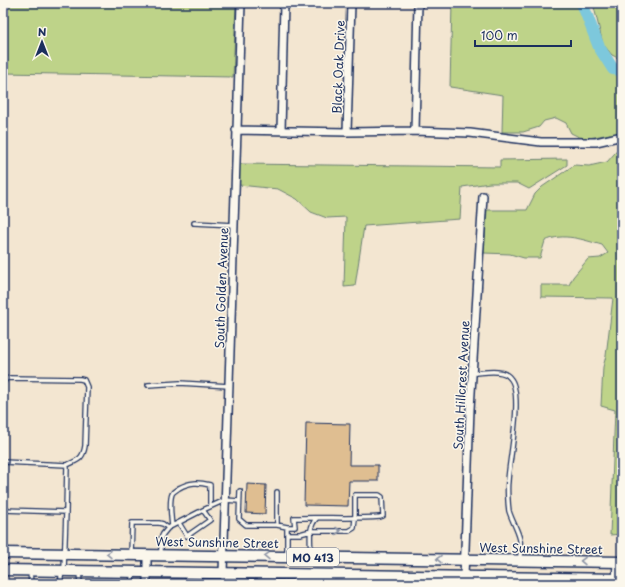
<svg xmlns="http://www.w3.org/2000/svg" width="625" height="587" font-family="'Playpen Sans',sans-serif">
<rect width="100%" height="100%" fill="#f3e6d1"/>
<filter id="ink" filterUnits="userSpaceOnUse"><feTurbulence type="fractalNoise" baseFrequency=".025" numOctaves="2"/><feDisplacementMap in="SourceGraphic" scale="8" xChannelSelector="R" yChannelSelector="G"/><feConvolveMatrix kernelMatrix="1 2 1 2 8 2 1 2 1" color-interpolation-filters="sRGB"/></filter>
<g filter="url(#ink)">
<path fill="#bed389" stroke="#6c8174" d="M3,3H236L233,77L3,73Z
M452,3H577C579,8 582,12 584,17C591,35 600,73 622,76V144L610,134L589,138L579,137L571,133L566,123L556,118L544,121L539,127L523,132H502L503,95L450,87Z
M593,3H622V60L612,55L603,44Z
M622,145V534L610,535L615,410L601,406L603,367L606,356L613,298L541,297V285H569L573,277L588,259L600,258L608,253L602,245C584,240 563,232 545,241L540,258H524L510,254L484,253L487,210H527L535,194L542,187L574,165L589,166L607,162Z
M567,159V165L529,189L517,183H490L462,187L460,219L364,226L355,286L344,287L346,217L327,218L311,212L297,199L278,189L239,185V164L500,167V160Z"/>
<g fill="none" stroke-linecap="round" stroke-linejoin="round">
<path stroke="#7dc8dc" stroke-width="12" d="M582,3L599,47L613,69L622,70"/>
</g>
<path fill="#dfbe91" stroke="#1b2f5e" d="M306,423L350,424L349,465H378V481H349L348,506L304,505Z
M247,484L266,485L265,514L246,513Z"/>
<g fill="none" stroke-linecap="round" stroke-linejoin="round">
<g stroke="#1b2f5e" stroke-width="6">
<path id="service" d="M194,223L234,225
M472,373C483,373 503,368 510,378C524,393 509,459 508,481C507,488 508,504 509,511C512,521 518,530 520,540C521,546 520,553 520,559
M3,383L6,379L9,378L80,379L84,380L87,387L85,446C83,459 78,460 67,465
M148,385L180,383L229,386
M3,462L67,465L66,512
M240,491L239,519L246,525H277L287,527
M277,492V525
M3,510L66,512L64,570
M179,523L187,536L210,520L203,510
M172,526C171,517 169,502 172,494C173,491 177,490 179,488C190,482 198,482 210,485V506
M131,554L132,523H159L163,524L168,528
M161,554V538L163,534L168,528L203,510L225,500L239,501
M287,555V527H295L294,518C323,517 351,519 380,517L383,516L382,497L379,495H355V519L354,528L349,531H311L300,534H287
M311,556C311,544 307,527 317,518
M30,571L31,584
M79,572L80,584
M61,584V571
M131,584L133,573
M223,584V574"/>
</g>
<g stroke="#1b2f5e" stroke-width="10">
<path id="minor" d="M236,130L347,132L415,131L470,133L541,142H596L618,137
M281,131L284,3
M415,131L418,3
M347,132L351,3
M223,573L241,3
M464,577L470,409L483,196
M147,584V555
M616,584L617,562"/>
</g>
<g stroke="#1b2f5e" stroke-width="13">
<path id="primary" d="M3,553L622,562
M3,570L622,579"/>
</g>
<use href="#service" stroke="#fbf7ec" stroke-width="3.5"/>
<use href="#minor" stroke="#fbf7ec" stroke-width="7"/>
<use href="#primary" stroke="#fbf7ec" stroke-width="10"/>
</g>
<defs><path id="oneway-chevron" d="M-2-3.5L2.5 0L-2 3.5" fill="none" stroke-width="1.6" stroke-linecap="round" stroke-linejoin="round"/></defs>
<g stroke="#8b93a5">
<use href="#oneway-chevron" transform="translate(338 531)"/>
<use href="#oneway-chevron" transform="translate(109 554) rotate(-179)"/>
<use href="#oneway-chevron" transform="translate(267 556) rotate(-179)"/>
<use href="#oneway-chevron" transform="translate(439 559) rotate(-179)"/>
<use href="#oneway-chevron" transform="translate(583 561) rotate(-179)"/>
</g>
</g>
<g text-anchor="middle" dominant-baseline="central" stroke-width="3" stroke-linejoin="round" paint-order="stroke">
<rect fill="#fbf7ec" stroke="#5e6b89" stroke-width="1" x="287" y="548" width="52" height="18" rx="3"/>
<g font-size="11" font-weight="bold" fill="#1b2f5e">
<text x="313" y="557">MO 413</text>
</g>
<g font-size="12" fill="#1b2f5e" stroke="#fbf7ec">
<text transform="translate(338 67) rotate(-88)">Black Oak Drive</text>
<text transform="translate(221 288) rotate(-88)">South Golden Avenue</text>
<text transform="translate(461 385) rotate(-87)">South Hillcrest Avenue</text>
<text transform="translate(217 542) rotate(1)">West Sunshine Street</text>
<text transform="translate(541 548) rotate(1)">West Sunshine Street</text>
</g>
</g>
<rect width="625" height="587" fill="none" stroke="#fbf7ec" stroke-width="16"/>
<rect x="8" y="8" width="609" height="571" fill="none" stroke="#1b2f5e" stroke-width="1.5" filter="url(#ink)"/>
<g transform="translate(42 42)" stroke="#fbf7ec" stroke-width="3" paint-order="stroke">
<path d="M0-3L7 15L0 10L-7 15Z" fill="#1b2f5e"/>
<text y="-6" font-size="11" font-weight="bold" text-anchor="middle" fill="#1b2f5e">N</text>
</g>
<path d="M475 40v6h96v-6" fill="none" stroke="#1b2f5e" stroke-width="2"/>
<text x="481" y="40" font-size="12" fill="#1b2f5e" stroke="#fbf7ec" stroke-width="3" paint-order="stroke">100 m</text>
</svg>
